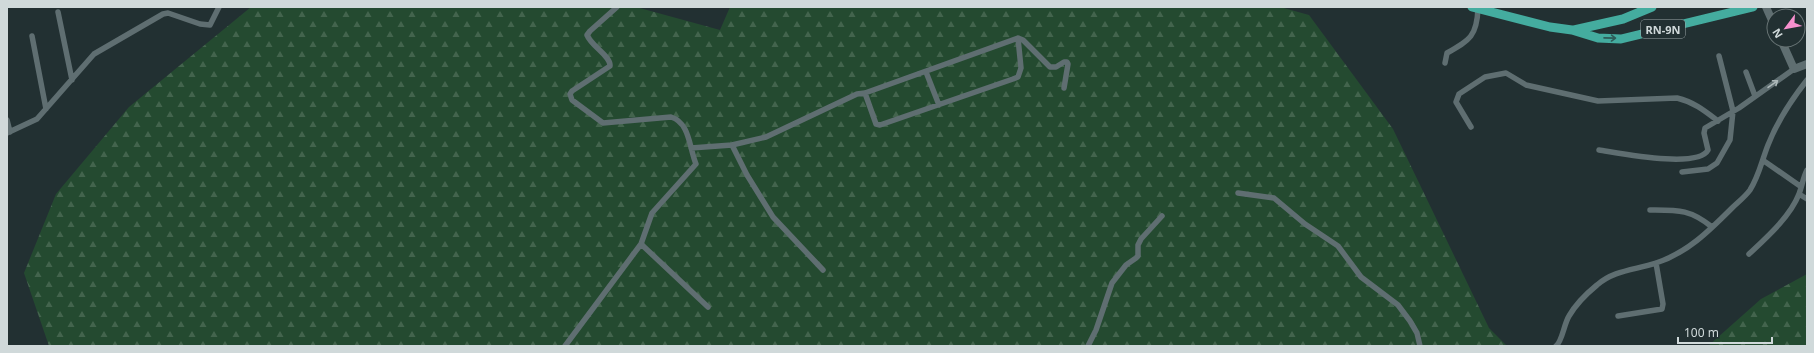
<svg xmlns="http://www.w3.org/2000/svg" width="1814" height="353" font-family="'Noto Sans',sans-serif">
<defs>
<pattern id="forest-firs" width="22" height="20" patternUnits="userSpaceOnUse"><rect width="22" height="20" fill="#244a30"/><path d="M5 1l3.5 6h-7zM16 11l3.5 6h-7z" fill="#43644d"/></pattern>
</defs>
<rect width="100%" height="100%" fill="#223032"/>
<path fill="url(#forest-firs)" d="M251,7H636L720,30L730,7H1280L1309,15L1393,129L1489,328L1507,346H49L24,273L56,194L129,107Z
M1807,274V346H1708L1761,299Z"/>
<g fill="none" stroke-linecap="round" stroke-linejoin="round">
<path stroke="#5f6e71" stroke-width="5.5" d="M58,12L72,80
M32,36L46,109
M1445,63L1447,53C1470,40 1477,36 1478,8
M926,72L939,105
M1746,72L1755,96
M865,93L876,124L880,125L1013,79L1018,77L1021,68L1018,38
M7,120L10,132
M1471,127L1456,102L1459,94L1485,77L1506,73L1526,85L1598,101L1677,98C1694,102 1705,111 1718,121
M7,133L37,119L94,54L163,14L168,13L200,24L210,25L219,7
M732,145L747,175L773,217L823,270
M691,148L732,145L766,137L857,94L865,93L1018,38L1023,40L1050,67H1056L1064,62H1067L1068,64L1064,88
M1599,150C1619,153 1698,169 1708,150L1704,133L1705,128L1739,108L1794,69
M1764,161L1800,186
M1682,172L1708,169L1717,163L1730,140L1733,111L1719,56
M1238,193L1274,198L1305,224L1338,246L1361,277L1398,305L1410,321L1417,333L1420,346
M1799,194L1807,199
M1650,210C1678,210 1690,209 1712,227
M641,244L708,307
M1749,254C1766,238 1790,217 1799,194C1802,186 1803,178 1807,170
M1618,316L1662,309L1663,304L1656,263
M565,346L641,244L652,213L696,164C689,147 690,123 671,117L603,123L572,100L570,94L572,91L610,66C611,56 591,46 587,35L590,31L617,7
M1088,346L1096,330L1112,283L1126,265L1136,258L1138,256V245L1141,239L1162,216
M1556,346C1562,342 1564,324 1569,316C1576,304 1586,294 1597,285C1614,270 1635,270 1656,263C1687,253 1709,231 1731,209C1737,203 1745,197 1750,190C1759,176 1762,160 1768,145C1777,122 1792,99 1807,80"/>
<path stroke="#5f6e71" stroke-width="8" d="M1766,7L1774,25
M1781,40L1794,69L1807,64"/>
<path stroke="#44ac9f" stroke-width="9" d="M1472,7L1550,27L1572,30L1598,38L1621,39L1753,7
M1574,30L1623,19L1652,7"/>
</g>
<defs><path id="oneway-shaft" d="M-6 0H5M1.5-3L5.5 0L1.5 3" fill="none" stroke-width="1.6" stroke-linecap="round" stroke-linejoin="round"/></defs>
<use stroke="#2e5b58" href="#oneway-shaft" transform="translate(1610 38) rotate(1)"/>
<use stroke="#aeb9ba" href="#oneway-shaft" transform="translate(1773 84) rotate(-35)"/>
<g text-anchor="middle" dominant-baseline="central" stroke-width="4" stroke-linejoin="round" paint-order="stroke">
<rect fill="#223032" stroke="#9ca6a8" stroke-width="1" x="1641" y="20" width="44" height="18" rx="3"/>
<g font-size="11" font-weight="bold" fill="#d0d9da">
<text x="1663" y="29">RN-9N</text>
</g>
</g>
<rect width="1814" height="353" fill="none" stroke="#d0d9da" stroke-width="16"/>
<g transform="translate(1786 28) rotate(238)"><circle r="19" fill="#223032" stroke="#687475"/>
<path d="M0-3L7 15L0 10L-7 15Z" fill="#f790ce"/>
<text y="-6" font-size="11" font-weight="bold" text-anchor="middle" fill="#d0d9da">N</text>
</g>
<path d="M1678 337v6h94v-6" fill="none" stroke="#d0d9da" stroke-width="2"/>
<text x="1684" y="337" font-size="12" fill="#d0d9da" stroke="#223032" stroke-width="3" paint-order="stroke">100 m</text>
</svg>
